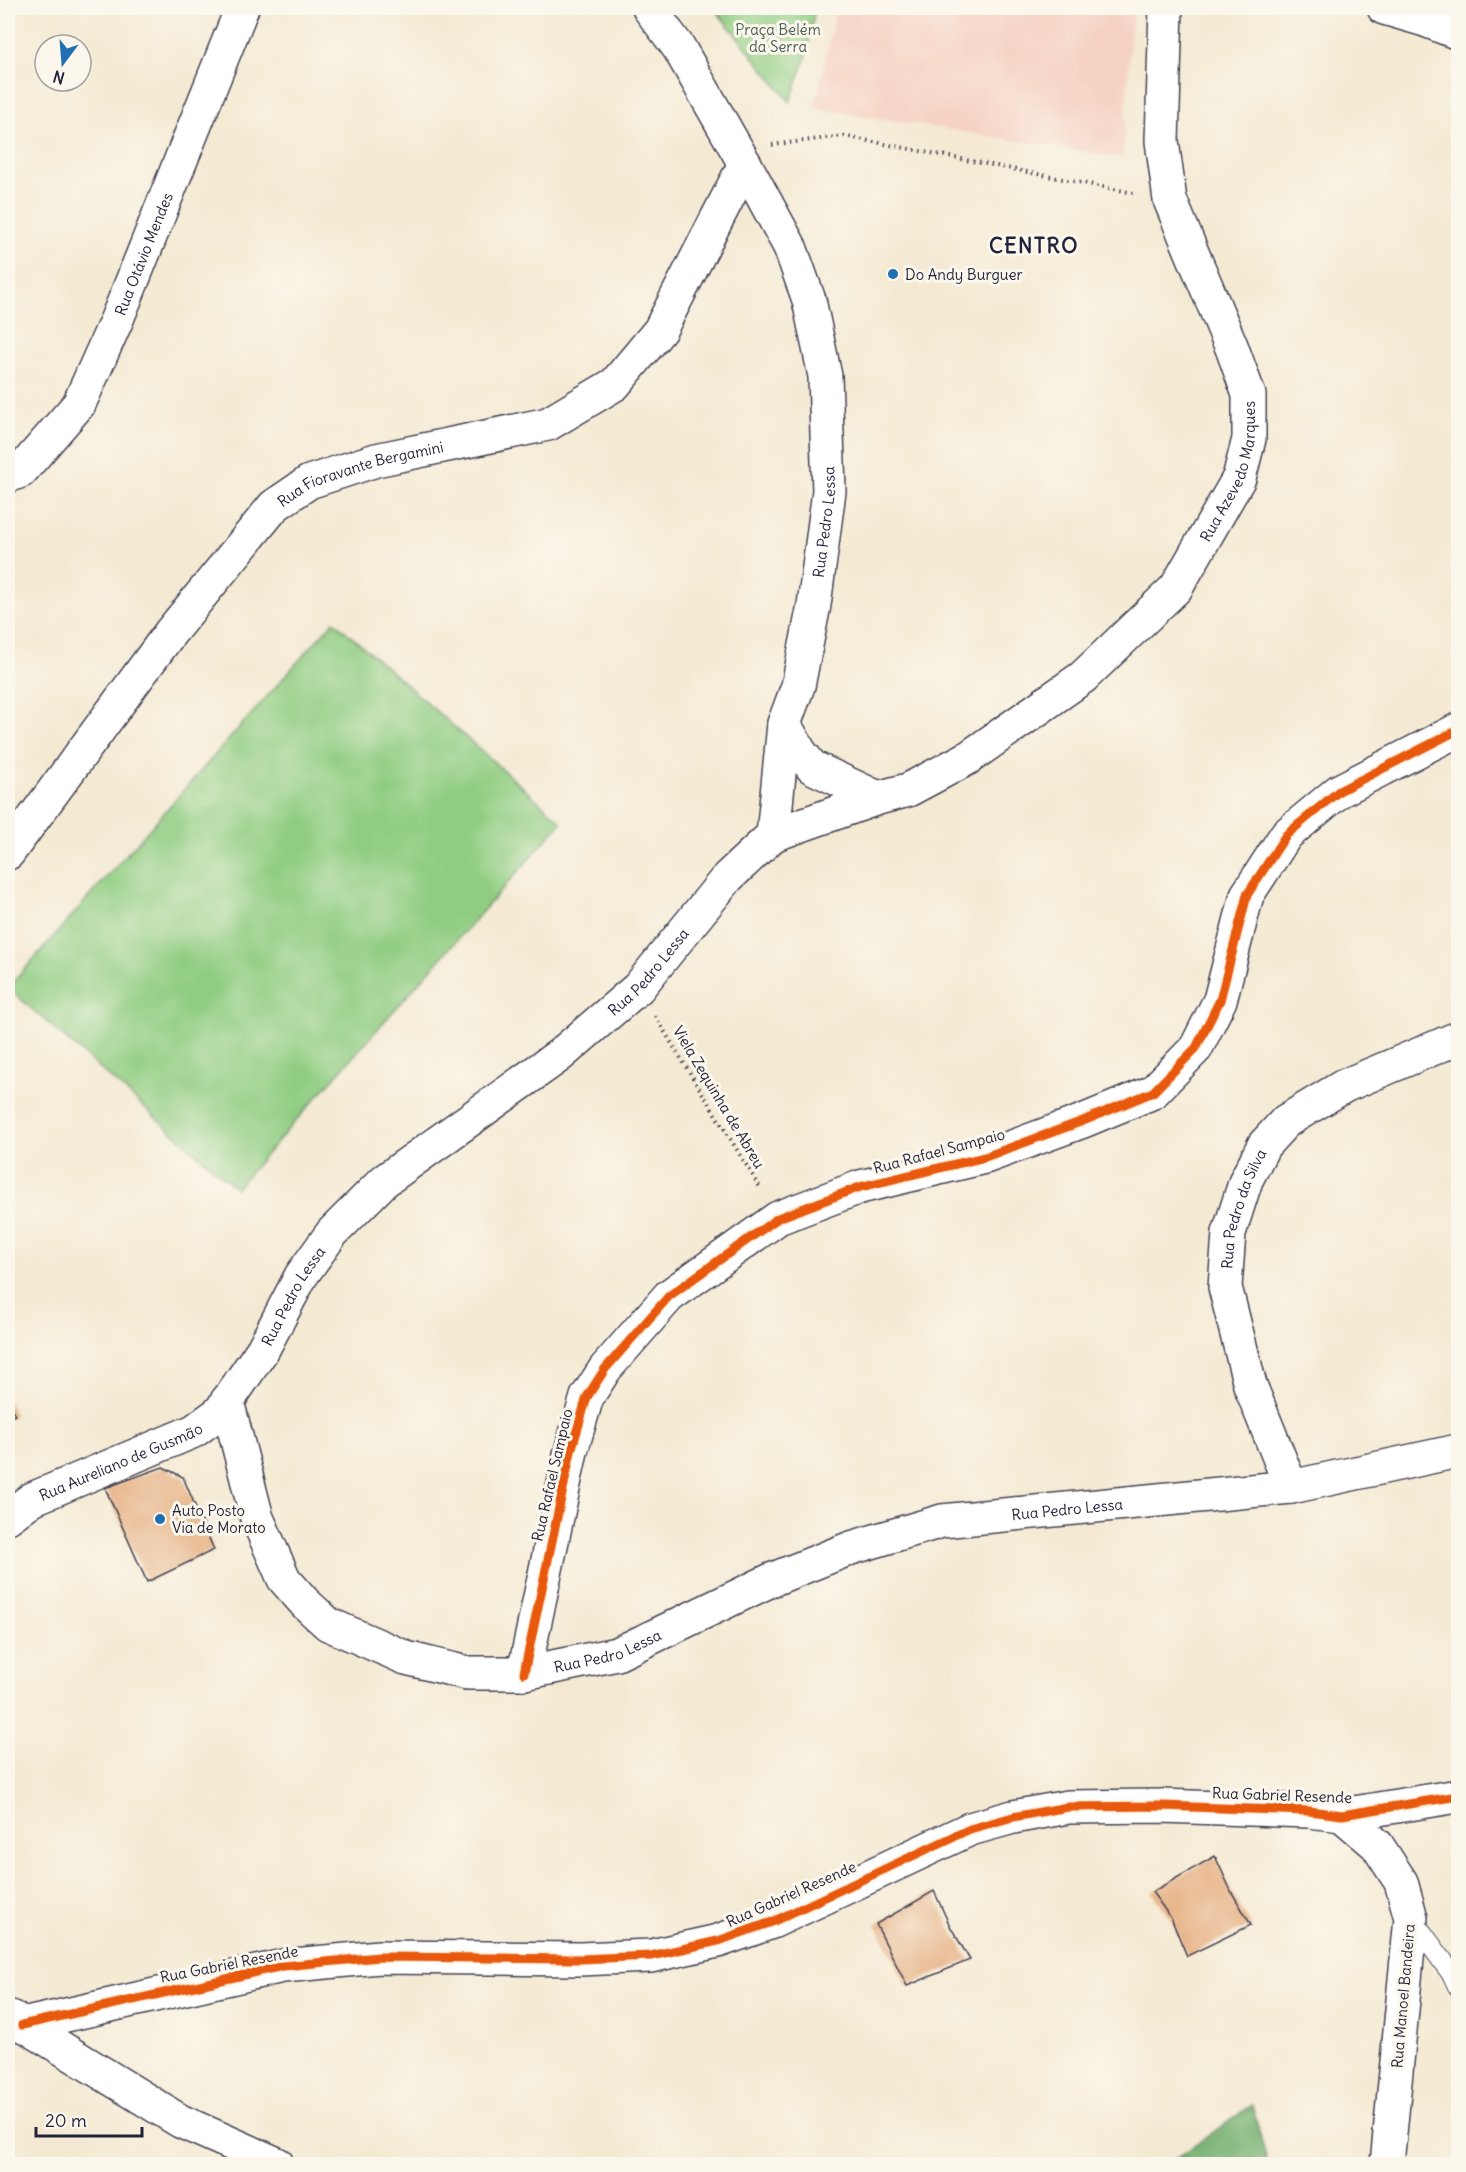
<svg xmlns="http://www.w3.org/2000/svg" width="1466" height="2172" font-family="Delius,sans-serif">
<rect width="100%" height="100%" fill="#fbf7ec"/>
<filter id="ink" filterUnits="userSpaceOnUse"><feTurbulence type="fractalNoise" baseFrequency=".0167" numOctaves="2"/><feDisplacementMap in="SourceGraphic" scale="12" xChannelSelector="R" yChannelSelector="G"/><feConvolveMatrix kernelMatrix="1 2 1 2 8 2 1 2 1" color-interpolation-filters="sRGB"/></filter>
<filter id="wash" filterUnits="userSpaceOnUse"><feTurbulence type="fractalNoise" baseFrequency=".008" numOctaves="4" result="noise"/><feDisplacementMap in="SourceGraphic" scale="24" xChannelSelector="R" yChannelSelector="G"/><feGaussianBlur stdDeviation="1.35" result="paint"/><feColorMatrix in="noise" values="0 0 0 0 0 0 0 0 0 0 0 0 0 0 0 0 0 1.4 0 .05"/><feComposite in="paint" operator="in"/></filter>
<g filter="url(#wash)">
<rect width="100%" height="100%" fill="#f4ead3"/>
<path fill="#f5d2c3" d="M836,8H1136L1131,28L1123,158L815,108Z"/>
<path fill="#90cd82" stroke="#59785e" stroke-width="1.5" d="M714,8H815L806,57L790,102Z
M334,621L562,822L236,1188L8,988Z"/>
<path fill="#74b070" stroke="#4b6956" stroke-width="1.5" d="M1252,2105L1268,2164H1168Z
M74,2149L115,2164H68Z"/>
<g id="blocks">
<path fill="#e5ad7f" d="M8,1400L15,1415L8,1419Z
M163,1467L183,1477L214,1550L147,1582L105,1488Z
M1215,1856L1231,1891L1251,1925L1187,1956L1171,1918L1152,1892Z
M934,1891L950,1926L970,1960L907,1986L876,1924Z"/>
</g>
</g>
<g filter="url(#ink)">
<use href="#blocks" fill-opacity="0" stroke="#424052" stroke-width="1.5"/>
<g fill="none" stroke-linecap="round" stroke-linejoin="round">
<g stroke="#424052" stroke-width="22">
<path id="service" d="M1411,1918L1453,1975L1458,1986"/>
</g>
<g stroke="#424052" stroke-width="36">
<g id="minor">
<path d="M1384,8L1425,20L1458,33"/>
<path id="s1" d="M8,476L21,471L79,404L117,319L242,8"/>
<path d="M784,724L800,752L812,767L878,798"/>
<path id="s2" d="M773,835L878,798L908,790L968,758L1083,677L1176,588L1239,478L1249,439V395L1232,348L1170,200L1162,141L1166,8"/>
<path id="s3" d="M8,853L170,633L274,506L309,482L376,460L548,424L615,384L660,330L745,164"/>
<path id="s4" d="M227,1401L257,1518L284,1579L305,1603L328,1624L406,1658L467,1673H524L617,1654L771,1580L851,1548L942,1521L1291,1487L1458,1451"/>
<path id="s5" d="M1291,1487L1250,1385L1225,1287L1229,1233L1246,1180L1264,1145L1286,1121L1344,1086L1458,1038"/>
<path d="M524,1673L571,1451L587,1397L605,1369L669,1296L778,1218L860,1187L985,1157L1083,1121L1153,1092L1196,1048L1220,1000L1247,895L1286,835L1339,791L1458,730"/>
<path d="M1342,1815L1377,1845L1401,1882L1411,1918L1387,2164"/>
<path d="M11,2017L180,2121L277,2164"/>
<path d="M22,2025L283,1966L379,1957L580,1959L651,1956L718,1941L772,1922L970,1829L1013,1817L1068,1807L1161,1806L1309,1811L1342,1815L1458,1796"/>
</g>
</g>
<g stroke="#424052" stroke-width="36">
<g id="secondary">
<path id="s6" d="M8,1517L32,1499L194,1431L220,1412L263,1349L301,1276L332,1233L384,1181L560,1055L638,988L728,877L773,835L784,724L798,686L814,605L829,491L825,376L809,300L790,247L745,164L679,48L649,8"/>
</g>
</g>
<path stroke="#424052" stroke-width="4" stroke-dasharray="1.5 4.5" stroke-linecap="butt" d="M772,145L844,136L1134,193
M655,1016L761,1189"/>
<use href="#service" stroke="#fff" stroke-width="20"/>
<use href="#minor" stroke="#fff" stroke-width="33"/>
<use href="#secondary" stroke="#fff" stroke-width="33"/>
<g stroke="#fbf7ec" stroke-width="13">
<path id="cycleway" d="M524,1673L571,1451L587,1397L605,1369L669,1296L778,1218L860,1187L985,1157L1083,1121L1153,1092L1196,1048L1220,1000L1247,895L1286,835L1339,791L1458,730
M22,2025L283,1966L379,1957L580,1959L651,1956L718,1941L772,1922L970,1829L1013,1817L1068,1807L1161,1806L1309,1811L1342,1815L1458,1796"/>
</g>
<use href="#cycleway" stroke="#e8590c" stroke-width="9"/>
</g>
</g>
<g fill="#1f6fb2" stroke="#fbf7ec" stroke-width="2">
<circle cx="893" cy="274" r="6"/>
<circle cx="160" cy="1519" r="6"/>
</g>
<g text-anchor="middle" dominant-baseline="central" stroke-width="6" stroke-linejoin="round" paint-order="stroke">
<g font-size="15" fill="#485e54" stroke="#fbf7ec">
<text x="778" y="29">Praça Belém<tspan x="778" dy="17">da Serra</tspan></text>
</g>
<g font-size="15" fill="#22223b" stroke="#fbf7ec">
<text stroke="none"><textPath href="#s1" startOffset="266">Rua Otávio Mendes</textPath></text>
<text stroke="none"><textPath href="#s2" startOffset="610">Rua Azevedo Marques</textPath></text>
<text stroke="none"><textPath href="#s3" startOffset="531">Rua Fioravante Bergamini</textPath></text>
<text stroke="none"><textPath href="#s6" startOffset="1365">Rua Pedro Lessa</textPath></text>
<text stroke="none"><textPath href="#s6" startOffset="861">Rua Pedro Lessa</textPath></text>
<text transform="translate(719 1097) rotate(59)">Viela Zequinha de Abreu</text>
<text transform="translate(939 1151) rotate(-15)">Rua Rafael Sampaio</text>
<text stroke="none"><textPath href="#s5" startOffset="292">Rua Pedro da Silva</textPath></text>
<text stroke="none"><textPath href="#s6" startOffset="375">Rua Pedro Lessa</textPath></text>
<text stroke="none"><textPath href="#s6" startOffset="126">Rua Aureliano de Gusmão</textPath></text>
<text transform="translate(552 1475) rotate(-77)">Rua Rafael Sampaio</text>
<text stroke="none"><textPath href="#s4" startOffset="1028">Rua Pedro Lessa</textPath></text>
<text stroke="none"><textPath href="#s4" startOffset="542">Rua Pedro Lessa</textPath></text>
<text transform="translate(1282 1795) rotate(2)">Rua Gabriel Resende</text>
<text transform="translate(791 1894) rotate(-24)">Rua Gabriel Resende</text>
<text transform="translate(229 1964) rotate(-11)">Rua Gabriel Resende</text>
<text transform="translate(1403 1996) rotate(-85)">Rua Manoel Bandeira</text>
</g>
<g font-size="15" fill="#22223b" stroke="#fbf7ec" text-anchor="start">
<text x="905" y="274">Do Andy Burguer</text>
<text x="172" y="1510">Auto Posto<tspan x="172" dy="17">Via de Morato</tspan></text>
</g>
<g font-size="21" font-weight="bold" letter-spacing="1.5" fill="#22223b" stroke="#fbf7ec">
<text x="1034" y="245">CENTRO</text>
</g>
</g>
<rect width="1466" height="2172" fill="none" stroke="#fbf7ec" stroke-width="30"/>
<g transform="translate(63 63) rotate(196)"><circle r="28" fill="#fbf7ec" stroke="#a4a2a5" stroke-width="1.5"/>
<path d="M0-4.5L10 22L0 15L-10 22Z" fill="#1f6fb2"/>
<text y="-9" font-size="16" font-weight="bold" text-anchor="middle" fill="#22223b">N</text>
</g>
<path d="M36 2127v9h106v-9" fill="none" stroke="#22223b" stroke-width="3"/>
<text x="45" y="2127" font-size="18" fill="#22223b" stroke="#fbf7ec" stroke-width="4.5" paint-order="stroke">20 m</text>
</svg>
